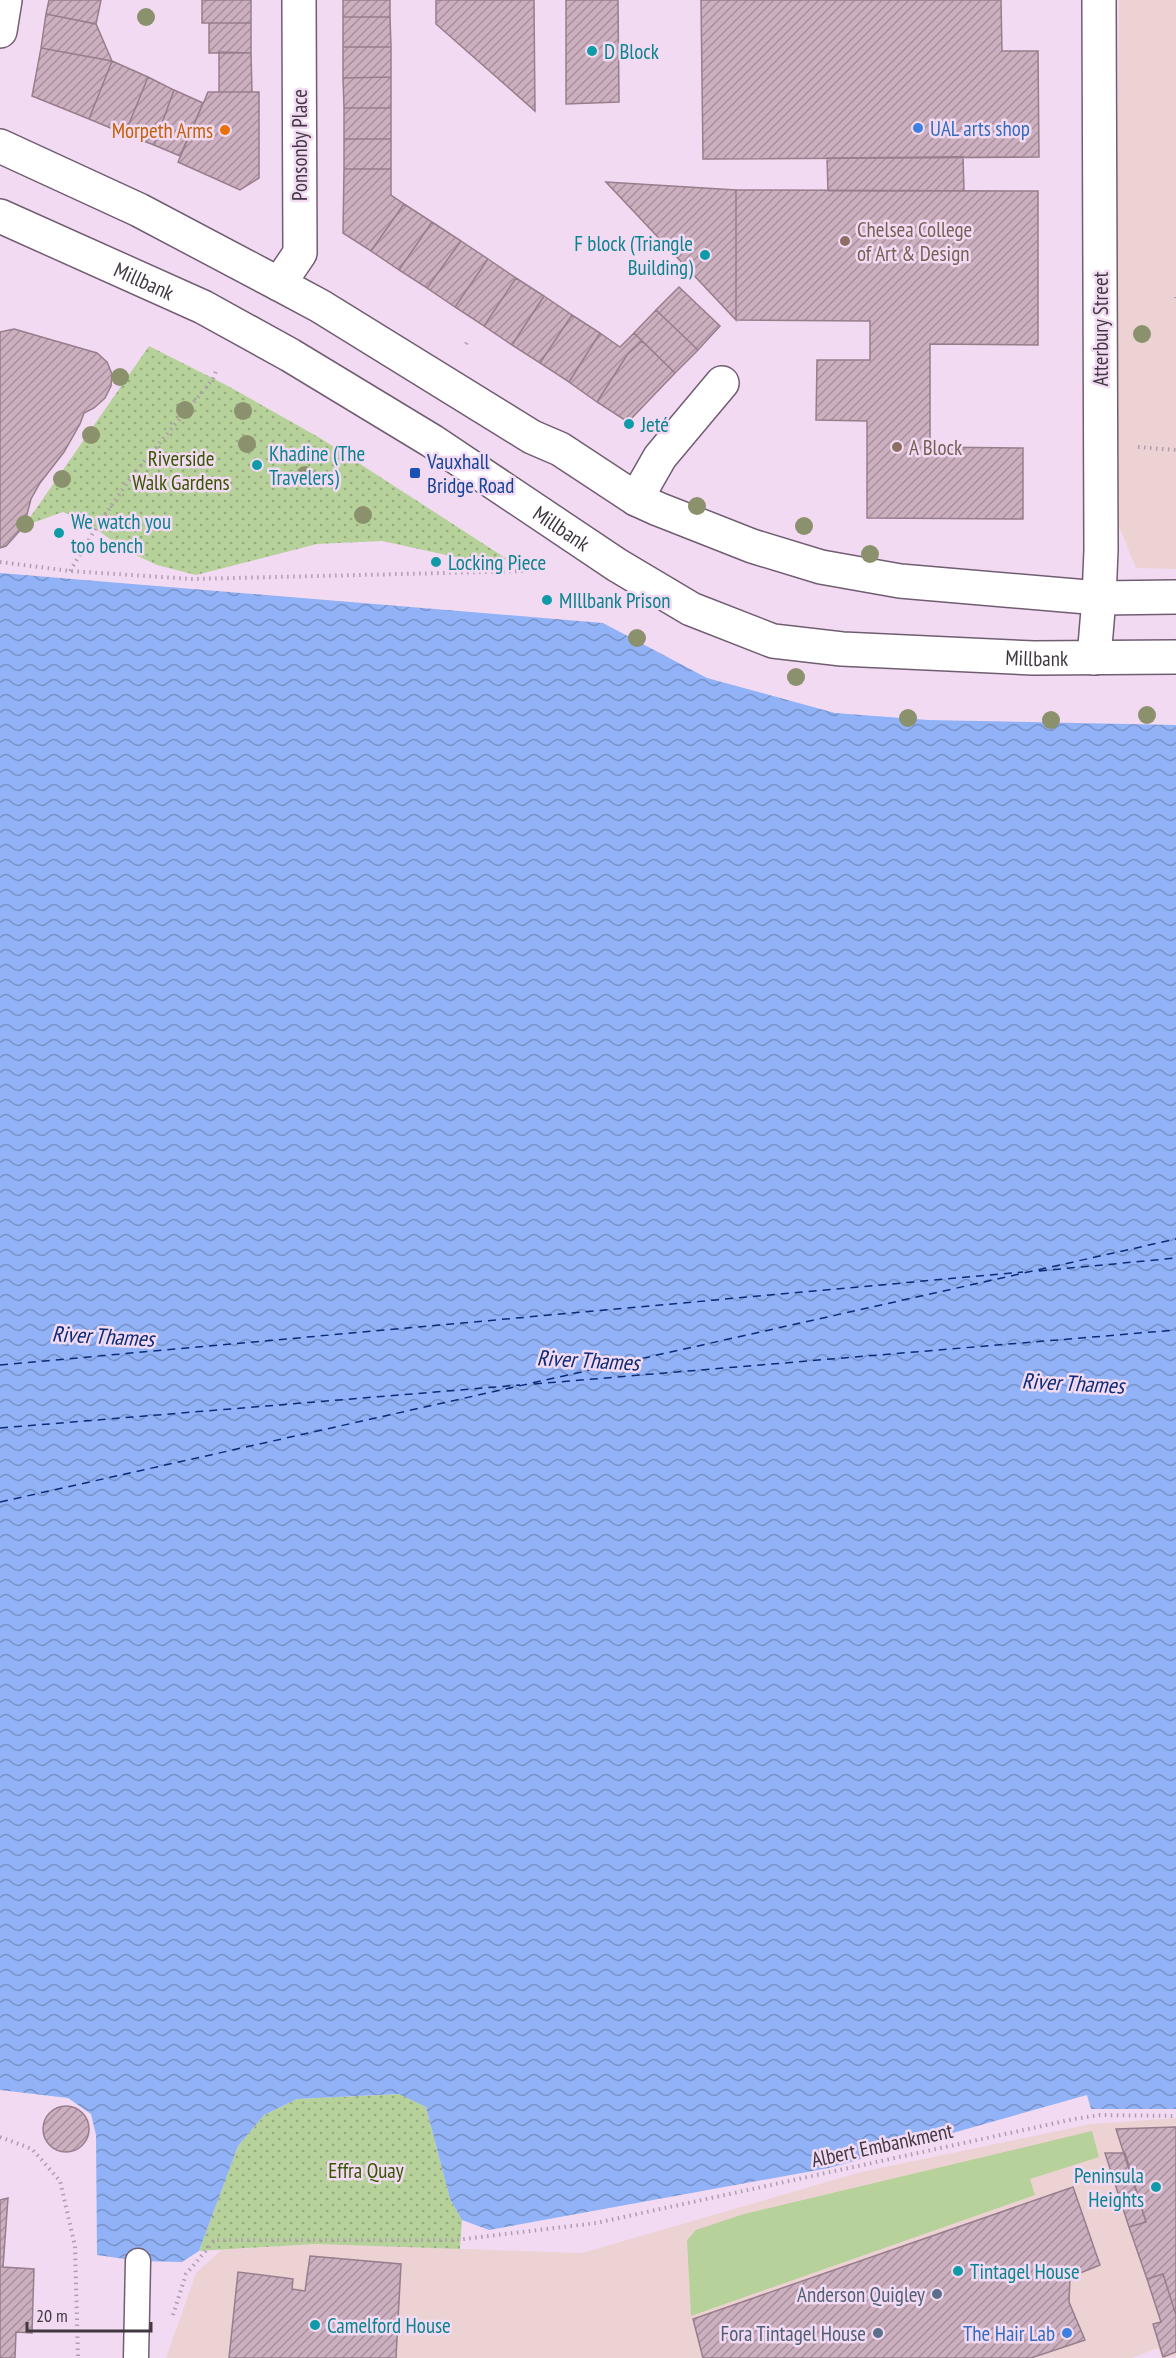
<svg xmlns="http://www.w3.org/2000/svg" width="1176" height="2358" font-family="'PT Sans Narrow',sans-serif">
<defs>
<pattern id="grass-dots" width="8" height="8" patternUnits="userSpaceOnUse" patternTransform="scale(1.5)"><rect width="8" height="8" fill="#b7d19a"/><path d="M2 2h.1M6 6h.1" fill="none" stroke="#96ab7f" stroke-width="1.8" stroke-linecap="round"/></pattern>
<pattern id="water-waves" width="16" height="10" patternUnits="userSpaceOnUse" patternTransform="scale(1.5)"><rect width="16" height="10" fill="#91b2f6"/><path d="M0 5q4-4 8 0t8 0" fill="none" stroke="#7892c9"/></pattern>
<pattern id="building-hatch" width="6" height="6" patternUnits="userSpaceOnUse" patternTransform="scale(1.5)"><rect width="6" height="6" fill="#cdb0c0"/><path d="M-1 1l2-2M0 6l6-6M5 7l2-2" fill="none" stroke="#a8909e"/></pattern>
</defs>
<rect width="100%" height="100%" fill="#f2dbf2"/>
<path fill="#edd2d4" d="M1119,0H1176V569L1136,568L1114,514Z
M1176,2118V2356L1169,2358H1162L1158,2348L1132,2358H166L196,2273L221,2250L316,2244L582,2253L861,2172L1091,2124Z"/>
<path fill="url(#grass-dots)" d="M149,346L228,386L320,438L507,559L483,563L382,541L317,544L196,575L157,565L127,551L86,522L63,512L24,526Z
M400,2094L426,2107L450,2199L462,2220L460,2249L316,2244L199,2251L238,2146L264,2115L297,2099Z"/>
<path fill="#b7d19a" d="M1092,2131L1099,2157L1030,2179L1035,2195L691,2316L687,2240L696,2230L744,2214Z"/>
<path fill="url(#water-waves)" d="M0,573L603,623L707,678L835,713L928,720L1176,725V2109H1091L1087,2095L829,2168L489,2230L462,2220L450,2199L426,2107L399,2094L297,2099L264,2115L238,2146L199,2251L182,2262L138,2261L97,2255L96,2135L91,2114L68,2098L0,2090Z"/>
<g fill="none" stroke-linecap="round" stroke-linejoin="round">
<path stroke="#0c2a76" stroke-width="1.5" stroke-dasharray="8 6" stroke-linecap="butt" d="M1039,1271L1176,1258
M0,1365L1023,1272
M534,1384L1176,1330
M0,1428L520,1385
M0,1502L1176,1239"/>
</g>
<path fill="url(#building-hatch)" stroke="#987d8c" stroke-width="1.5" d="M49,0H101L96,24L46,14Z
M202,0H251V23H202Z
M343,0H390V17H343Z
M436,0H534L535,111L436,24Z
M566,0H618L619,102L566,104Z
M701,0H1001L1002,51H1038L1039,157L703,159Z
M46,14L96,24L112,61L41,48Z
M343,17H390L391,47H343Z
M209,23H251V53H209Z
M343,47H391V77L343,78Z
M41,48L112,61L89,119L32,96Z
M219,52L251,53L252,92H219Z
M112,61L148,77L125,134L89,119Z
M148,77L174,90L154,145L125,134Z
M391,77V108H344L343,78Z
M174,90L203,103L180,156L154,145Z
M208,92H259V178L240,190L178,162Z
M344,108H391V139H344Z
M344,139H391V169H344Z
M963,157L964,191H828L827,158Z
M344,169H391V195L404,204L371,251L343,233Z
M606,182L736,190V320Z
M736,190L1038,191V345L930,344V447L1023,448V519L867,518V421L816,420L817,360H870V321L736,320Z
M404,204L432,222L399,270L371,251Z
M432,222L461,241L427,288L399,270Z
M461,241L488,259L455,307L427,288Z
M488,259L516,278L484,326L455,307Z
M516,278L544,296L512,345L484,326Z
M679,287L720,326L698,350L656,310Z
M544,296L572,315L540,363L512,345Z
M656,310L698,350L675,373L634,333Z
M572,315L600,333L569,382L540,363Z
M14,329L97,353L107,362L112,374L111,386L105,398L94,408L84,413L80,424L64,452L40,483L31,499L24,526L6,546L0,548V332Z
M600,333L620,347L634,333L642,341L627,355L597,402L569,382Z
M642,341L675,373L628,422L597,402L627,355Z
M43 2129a23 23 0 1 1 46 0a23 23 0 1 1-46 0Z
M1176,2127V2315L1163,2274L1147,2279L1129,2227L1146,2222L1116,2129Z
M1105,2153H1125L1146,2222L1129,2227Z
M1073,2187L1100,2265L1070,2277L1069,2302L1085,2340L1031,2358H703L693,2319Z
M8,2198L3,2267L34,2269L32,2333L16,2332L15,2358H0V2200Z
M310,2256L401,2264L396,2358H229L238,2272L293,2279L292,2289L305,2291Z
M1163,2274L1176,2315V2352L1163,2357L1153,2324L1161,2322L1147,2279Z"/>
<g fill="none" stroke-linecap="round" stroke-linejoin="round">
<g stroke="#715d71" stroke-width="27">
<path id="lane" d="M136,2358L138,2261"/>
</g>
<g stroke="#715d71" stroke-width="36">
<path id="street" d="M0,31L5,0
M279,284L300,253L299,0
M636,499L660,457L722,383"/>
</g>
<g stroke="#715d71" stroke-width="36">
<path id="secondary" d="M1094,658L1099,598L1101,550L1099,0"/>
</g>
<g stroke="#715d71" stroke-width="36">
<g id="primary">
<path d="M0,146L139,210L279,284L320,306L532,437L560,449L636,499L658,509L752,546L821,567L900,581L1099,598L1176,597"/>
<path id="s1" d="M0,216L203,307L290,355L432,441L617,565L691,609L773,641L842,649L1034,658L1176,657"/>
</g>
</g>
<path stroke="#af9daf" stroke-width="4" stroke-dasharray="1.5 4.5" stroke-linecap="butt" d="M1176,297V298
M466,344L469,339
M1138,447L1176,450
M0,562L70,571L192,579L527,571L533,561
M70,571L96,528L132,476L213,379L217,368
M0,2137L32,2149L60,2181L75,2246L78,2358
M173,2315L186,2274L215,2240H456L596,2223L1074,2119L1100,2115L1176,2116"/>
<use href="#lane" stroke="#fff" stroke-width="24"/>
<use href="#street" stroke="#fff" stroke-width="33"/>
<use href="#secondary" stroke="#fff" stroke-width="33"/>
<use href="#primary" stroke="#fff" stroke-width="33"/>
</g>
<g fill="#8c916d">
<circle cx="146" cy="17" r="9"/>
<circle cx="1142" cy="334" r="9"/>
<circle cx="120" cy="377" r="9"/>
<circle cx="185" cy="410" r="9"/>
<circle cx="243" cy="411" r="9"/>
<circle cx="91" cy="435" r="9"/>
<circle cx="247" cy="444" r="9"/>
<circle cx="305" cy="475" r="9"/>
<circle cx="62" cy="479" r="9"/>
<circle cx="697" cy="506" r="9"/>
<circle cx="363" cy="515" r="9"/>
<circle cx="25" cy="524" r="9"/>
<circle cx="804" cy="526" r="9"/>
<circle cx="870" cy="554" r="9"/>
<circle cx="637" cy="638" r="9"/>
<circle cx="796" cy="677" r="9"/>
<circle cx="1147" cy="715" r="9"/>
<circle cx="908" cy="718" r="9"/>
<circle cx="1051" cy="720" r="9"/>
</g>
<g fill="#0f9aa8" stroke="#f2dbf2" stroke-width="2">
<circle cx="592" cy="51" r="6"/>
<circle cx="705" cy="255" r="6"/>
<circle cx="629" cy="424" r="6"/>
<circle cx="257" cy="465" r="6"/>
<circle cx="59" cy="533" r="6"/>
<circle cx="436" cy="562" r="6"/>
<circle cx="547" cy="600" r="6"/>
<circle cx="1156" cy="2187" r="6"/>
<circle cx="958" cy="2271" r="6"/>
<circle cx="315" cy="2325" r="6"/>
</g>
<g fill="#3f7fe0" stroke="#f2dbf2" stroke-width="2">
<circle cx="918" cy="128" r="6"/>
<circle cx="1067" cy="2333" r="6"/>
</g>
<circle fill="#e8710a" stroke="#f2dbf2" stroke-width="2" cx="225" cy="130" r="6"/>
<g fill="#8d6e63" stroke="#f2dbf2" stroke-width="2">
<circle cx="845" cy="241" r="6"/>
<circle cx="897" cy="447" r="6"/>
</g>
<rect fill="#1a4fb4" stroke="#f2dbf2" stroke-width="2" x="409" y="467" width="12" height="12" rx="3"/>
<g fill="#5c6f8a" stroke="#f2dbf2" stroke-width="2">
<circle cx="937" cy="2294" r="6"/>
<circle cx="878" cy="2333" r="6"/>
</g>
<g text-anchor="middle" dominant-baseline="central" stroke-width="5" stroke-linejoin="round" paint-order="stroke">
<g font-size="21" fill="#0d838f" stroke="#f2dbf2" text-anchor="start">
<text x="604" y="51">D Block</text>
<text x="693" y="243" text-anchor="end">F block (Triangle<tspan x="693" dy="24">Building)</tspan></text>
<text x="641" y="424">Jeté</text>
<text x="269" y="453">Khadine (The<tspan x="269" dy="24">Travelers)</tspan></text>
<text x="71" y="521">We watch you<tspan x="71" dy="24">too bench</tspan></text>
<text x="448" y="562">Locking Piece</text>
<text x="559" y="600">MIllbank Prison</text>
<text x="1144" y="2175" text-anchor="end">Peninsula<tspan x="1144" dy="24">Heights</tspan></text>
<text x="970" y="2271">Tintagel House</text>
<text x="327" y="2325">Camelford House</text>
</g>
<g font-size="21" fill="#366cbe" stroke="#f2dbf2" text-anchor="start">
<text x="930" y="128">UAL arts shop</text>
<text x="1055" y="2333" text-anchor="end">The Hair Lab</text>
</g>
<g font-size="21" fill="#c56008" stroke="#f2dbf2" text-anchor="end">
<text x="213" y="130">Morpeth Arms</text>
</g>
<g font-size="21" fill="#413841" stroke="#f2dbf2">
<text transform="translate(299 145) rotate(-90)">Ponsonby Place</text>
<text stroke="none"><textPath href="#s1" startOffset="158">Millbank</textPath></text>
<text transform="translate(1100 329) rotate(-90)">Atterbury Street</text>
<text stroke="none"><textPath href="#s1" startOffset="644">Millbank</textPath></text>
<text stroke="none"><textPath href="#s1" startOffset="1149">Millbank</textPath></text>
<text transform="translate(882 2145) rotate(-12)">Albert Embankment</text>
</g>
<g font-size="21" fill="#785e54" stroke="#f2dbf2" text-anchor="start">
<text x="857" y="229">Chelsea College<tspan x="857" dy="24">of Art &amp; Design</tspan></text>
<text x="909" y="447">A Block</text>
</g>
<g font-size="21" fill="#385400" stroke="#f2dbf2">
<text x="181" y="458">Riverside<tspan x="181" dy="24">Walk Gardens</tspan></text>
<text x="366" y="2170">Effra Quay</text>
</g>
<g font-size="21" fill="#164399" stroke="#f2dbf2" text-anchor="start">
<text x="427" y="461">Vauxhall<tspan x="427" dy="24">Bridge Road</tspan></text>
</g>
<g font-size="21" fill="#4e5e75" stroke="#f2dbf2" text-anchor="end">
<text x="925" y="2294">Anderson Quigley</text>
<text x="866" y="2333">Fora Tintagel House</text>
</g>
<g font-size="22" font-style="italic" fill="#0c2a76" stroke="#f2dbf2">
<text transform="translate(103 1336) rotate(3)">River Thames</text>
<text transform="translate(588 1360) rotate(3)">River Thames</text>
<text transform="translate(1073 1383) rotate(3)">River Thames</text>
</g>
</g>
<path d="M27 2322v9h124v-9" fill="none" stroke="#413841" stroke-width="3"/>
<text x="36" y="2322" font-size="18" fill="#413841" stroke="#f2dbf2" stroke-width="4.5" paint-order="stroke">20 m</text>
</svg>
